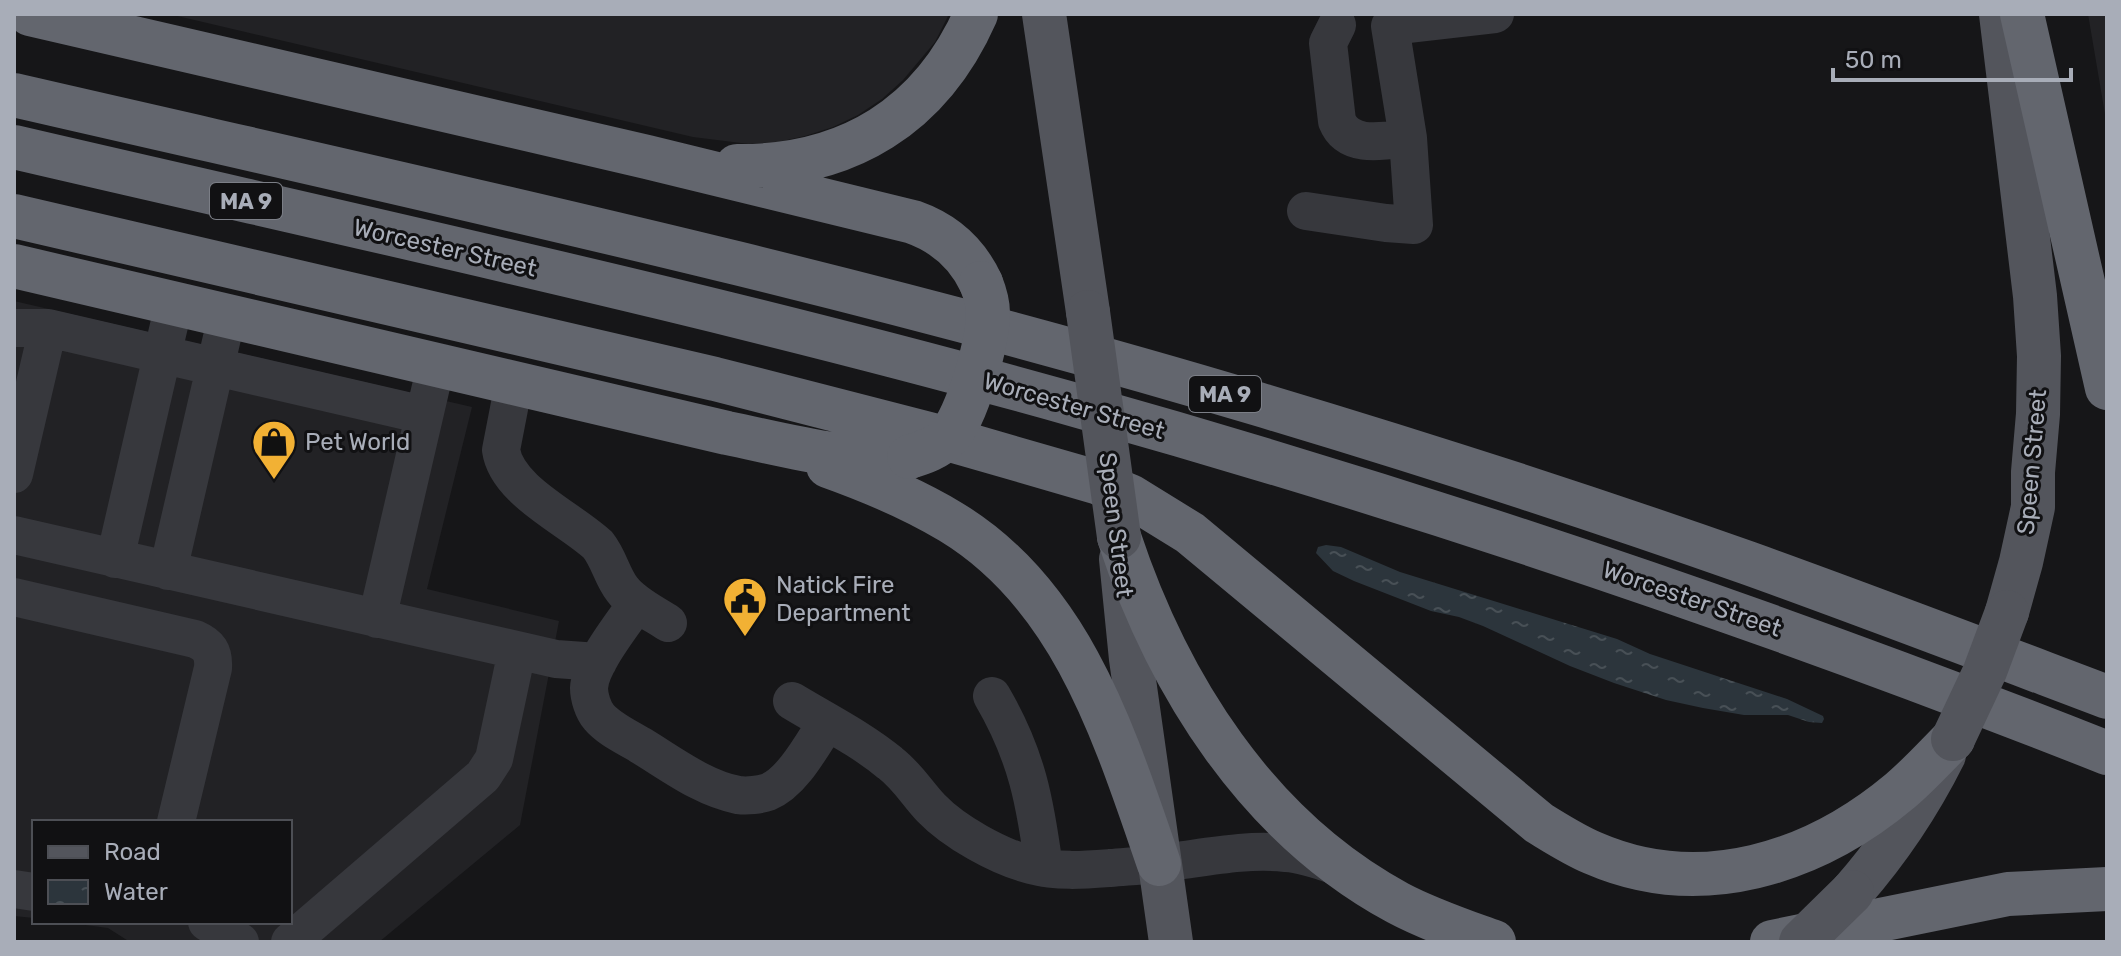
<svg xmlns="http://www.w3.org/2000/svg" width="2121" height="956" font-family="Rubik,sans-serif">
<defs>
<pattern id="water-ripples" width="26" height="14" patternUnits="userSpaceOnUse" patternTransform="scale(2)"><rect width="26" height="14" fill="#2c353c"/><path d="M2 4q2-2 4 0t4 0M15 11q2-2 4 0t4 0" fill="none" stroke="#485056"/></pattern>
</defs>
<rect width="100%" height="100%" fill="#161618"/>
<path fill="#222225" d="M169,14H949L935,42L903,80L882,99L858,115L833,127L805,136L778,142L749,144L693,137Z
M2088,14H2107V126Z
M14,301L472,407L427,589L559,621L520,825L379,942H130L108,928L63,922H290V822H34V918L14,916Z"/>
<path fill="url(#water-ripples)" d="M1326,545L1341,547L1400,572L1617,639L1650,654L1787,699L1823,716L1824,719L1822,723L1809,722L1788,715H1744L1703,708L1666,700L1614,683L1570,666L1483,626L1459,617L1431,611L1354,581L1333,571L1316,553L1318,547Z"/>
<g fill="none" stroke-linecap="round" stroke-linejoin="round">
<path stroke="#37383d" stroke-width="38" d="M1337,25L1328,43L1337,121C1348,149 1384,141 1408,138
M1306,211L1386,223L1414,225L1408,138L1390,26L1495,14
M14,328H48L424,415
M514,383L501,450C507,491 569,518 598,545C609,559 612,576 622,589C633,604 653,613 668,623
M14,474L48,328
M14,535L556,659L598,662
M115,559L174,304
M168,571L227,316
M14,597L195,639C209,645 214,652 213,668L176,822
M637,603C623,624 590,664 589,688C589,697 593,710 599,717C609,729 627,737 640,745C670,763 702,788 738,795C747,796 760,795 768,792C793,782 813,743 827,722
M377,619L436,365
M992,696C1027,756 1035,801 1044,868
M792,701C825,721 861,739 890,763C907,776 917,793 931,808C954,832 999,857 1031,865C1058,872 1083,870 1110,868C1132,866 1155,865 1177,861C1213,856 1250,849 1286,853C1304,854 1322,861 1339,867
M14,889L34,892
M207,922L240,942
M290,942L483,776L494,759L517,651"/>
<path stroke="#53555c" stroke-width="44" d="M1044,14L1088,312
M2001,14L2035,296L2039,356L2038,414L2033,472V507L2021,562L2007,612
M1121,559L1131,659L1171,942
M1852,892C1888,851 1919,805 1944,755"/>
<path stroke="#63666e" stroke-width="44" d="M30,14L647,157L913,222C944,233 967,253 981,283
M2022,14L2107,388
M14,95C430,191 849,281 1258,404C1422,453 1586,506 1748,563C1868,606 1988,652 2107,697
M14,147C370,230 728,307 1079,406C1428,504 1771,620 2107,753
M737,166C848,167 931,116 976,14
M14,216L715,379L937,436L1096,482L1130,496L1190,533L1539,823C1557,834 1574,845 1593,853C1701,900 1814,863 1900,791C1919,775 1935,757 1953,739
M14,266L727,433C786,445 848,463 909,457
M828,466C870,481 913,499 951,522C1073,596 1115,737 1159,864
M1119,537C1168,685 1257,827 1398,903C1428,919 1461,930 1494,942
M1772,942L2008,894L2107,889"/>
<path stroke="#53555c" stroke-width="44" d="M1088,312L1119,537
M1953,739L1985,671L2007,612
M1801,942L1852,892"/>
<path stroke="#63666e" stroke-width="44" d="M909,457C923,453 937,448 948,437C967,417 988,342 988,313C988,302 985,293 981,283"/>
</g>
<defs>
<g id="shop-pin" transform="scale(2.3)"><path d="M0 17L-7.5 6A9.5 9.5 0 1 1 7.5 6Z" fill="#f2b134" stroke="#111113"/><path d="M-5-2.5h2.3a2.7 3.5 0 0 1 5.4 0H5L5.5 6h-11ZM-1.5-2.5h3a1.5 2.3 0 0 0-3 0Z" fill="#111"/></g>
<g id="civic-pin" transform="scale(2.3)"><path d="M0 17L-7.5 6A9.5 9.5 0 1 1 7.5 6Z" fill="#f2b134" stroke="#111113"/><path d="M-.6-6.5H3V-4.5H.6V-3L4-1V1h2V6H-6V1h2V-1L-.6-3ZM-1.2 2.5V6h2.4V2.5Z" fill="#111"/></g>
</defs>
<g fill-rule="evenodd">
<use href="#shop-pin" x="274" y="442"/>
<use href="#civic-pin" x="745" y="599"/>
</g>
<g text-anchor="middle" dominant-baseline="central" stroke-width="6" stroke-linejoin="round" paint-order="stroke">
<g fill="#111113" stroke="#7b7e86" stroke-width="2">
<rect x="210" y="183" width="72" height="36" rx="6"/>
<rect x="1189" y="376" width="72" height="36" rx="6"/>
</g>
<g font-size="22" font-weight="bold" fill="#a8adb8">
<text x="246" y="201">MA 9</text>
<text x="1225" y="394">MA 9</text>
</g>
<g font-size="24" fill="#a8adb8" stroke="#111113">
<text transform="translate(445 248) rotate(13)">Worcester Street</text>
<text transform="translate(1074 406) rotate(16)">Worcester Street</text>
<text transform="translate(2032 462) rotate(-85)">Speen Street</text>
<text transform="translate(1116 525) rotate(83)">Speen Street</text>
<text transform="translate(1692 599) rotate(19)">Worcester Street</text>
</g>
<g font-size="24" fill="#a8adb8" stroke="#111113" text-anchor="start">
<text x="305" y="442">Pet World</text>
<text x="776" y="585">Natick Fire<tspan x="776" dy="28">Department</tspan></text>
</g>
</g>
<rect width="2121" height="956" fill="none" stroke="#a8adb8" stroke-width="32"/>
<rect x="32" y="820" width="260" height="104" fill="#111113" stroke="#4d4f55" stroke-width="2"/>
<rect x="48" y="846" width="40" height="12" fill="#53555c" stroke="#4d4f55" stroke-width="2"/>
<text x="104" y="860" font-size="24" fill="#a8adb8">Road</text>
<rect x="48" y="880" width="40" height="24" fill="url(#water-ripples)" stroke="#4d4f55" stroke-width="2"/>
<text x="104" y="900" font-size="24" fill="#a8adb8">Water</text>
<path d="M1833 68v12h238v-12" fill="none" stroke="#a8adb8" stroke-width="4"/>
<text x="1845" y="68" font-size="24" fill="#a8adb8" stroke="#111113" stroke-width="6" paint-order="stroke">50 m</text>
</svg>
